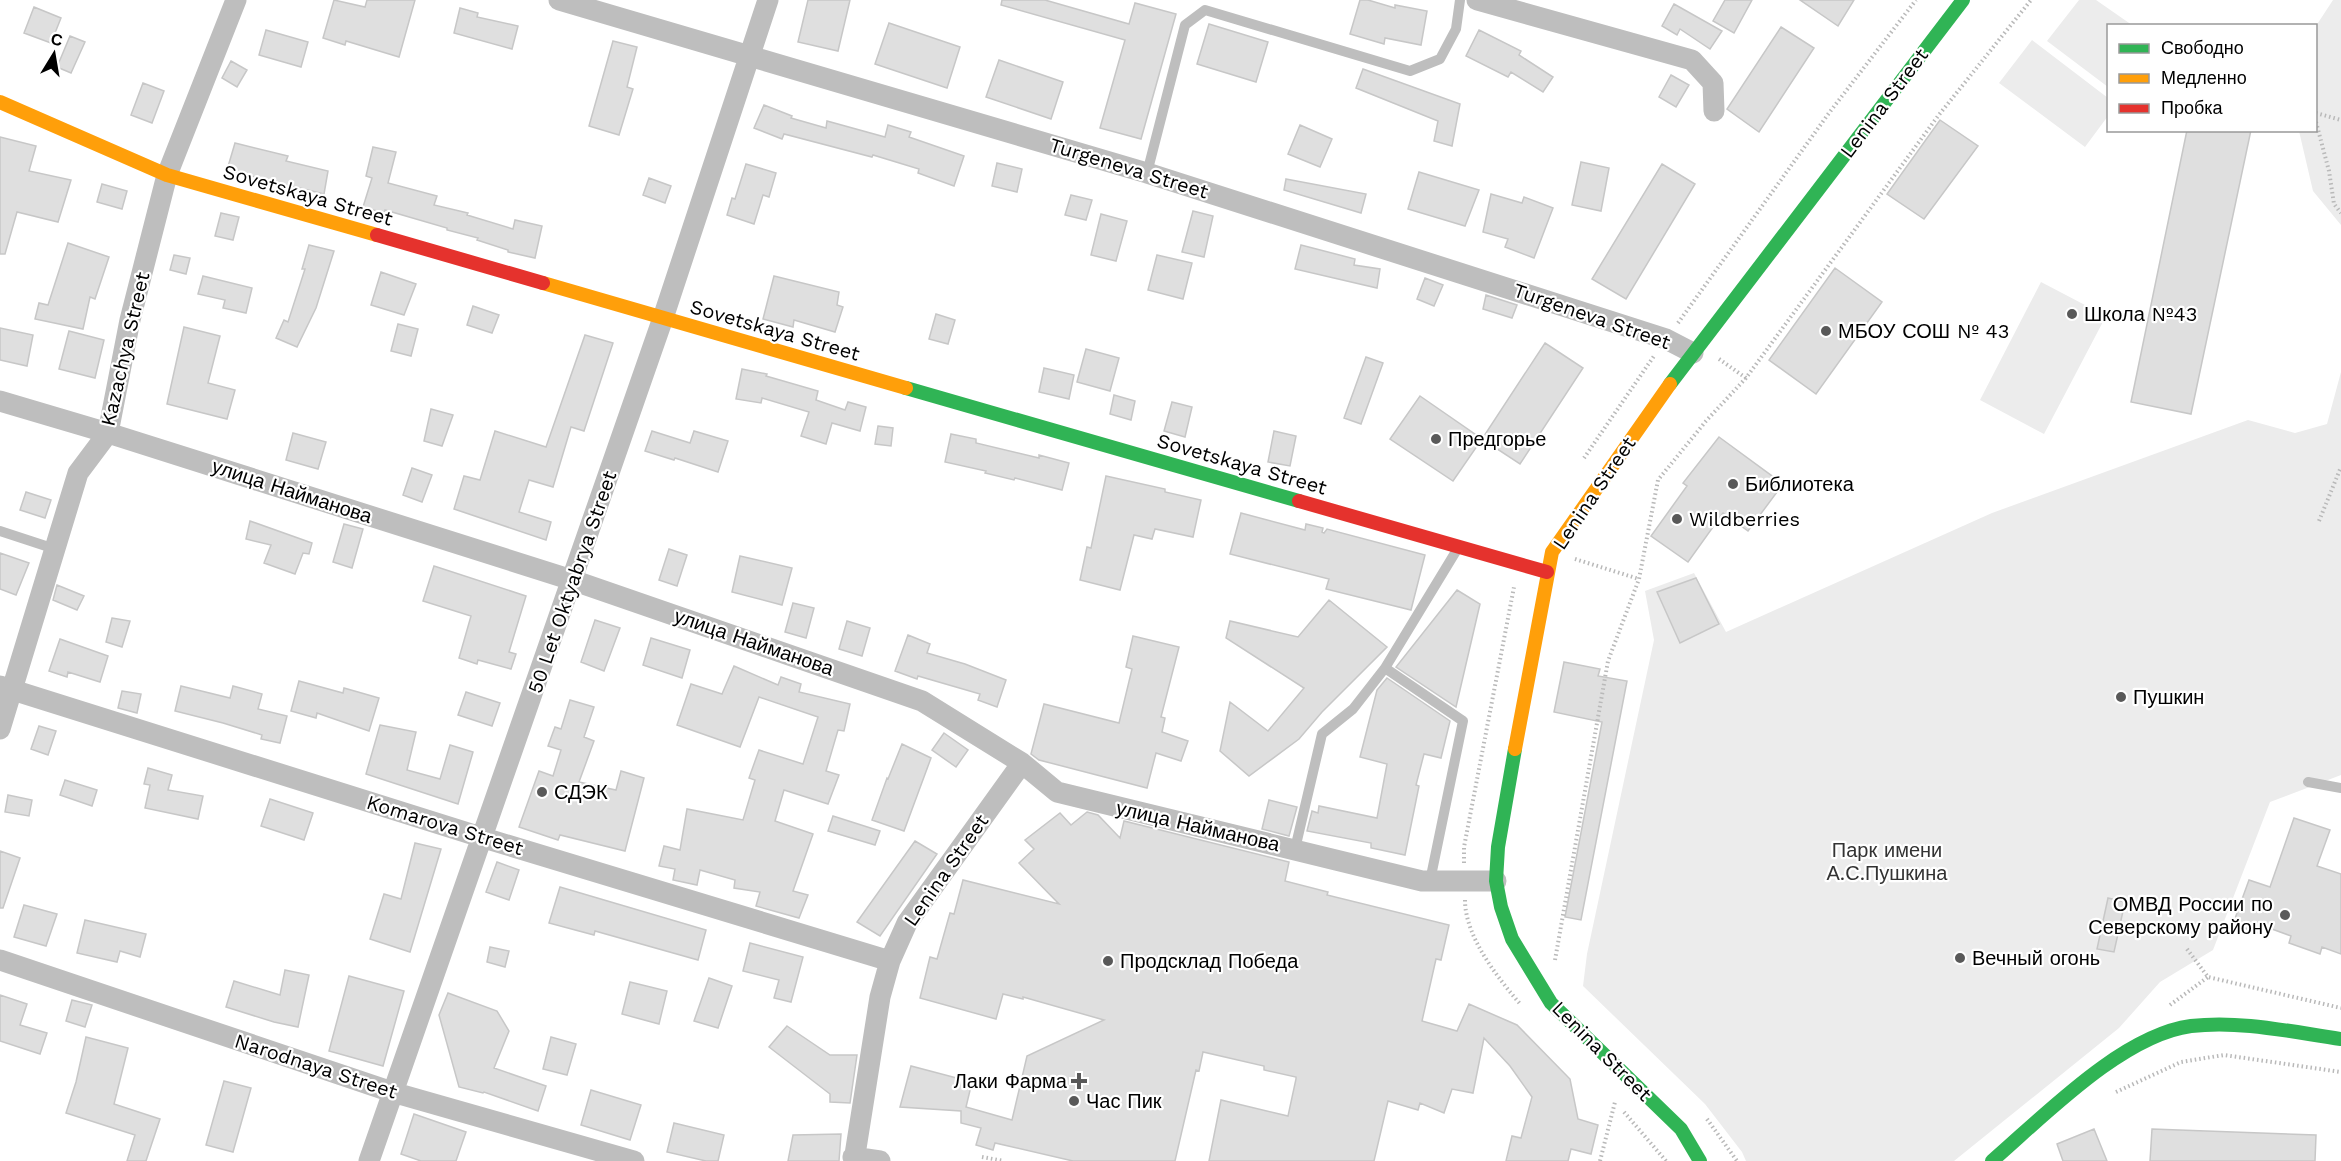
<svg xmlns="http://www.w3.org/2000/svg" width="2341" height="1161" font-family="'Work Sans',sans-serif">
<rect width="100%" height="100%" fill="#fff"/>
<path fill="#ececec" d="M2079,0H2096L2132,25L2108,26V87L2047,41Z
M2333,0H2341V225L2313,191L2299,131L2316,130V26Z
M2032,40L2108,98V116L2085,147L1999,83Z
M2041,282L2106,316L2044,434L1980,400Z
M2341,372V775L2270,802L2213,950L2160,982L2119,1028L1954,1161H1746L1742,1152L1705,1104L1583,986L1587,954L1654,640L1645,591L1694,573L1726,632L1992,513L2248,420L2295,433L2327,424Z"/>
<path fill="#dfdfdf" stroke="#c7c7c7" stroke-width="1.5" d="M334,0L365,7L367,0H415L399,57L346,41L345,45L323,38Z
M808,0H850L838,51L798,42Z
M1002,0H1045L1129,24L1135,3L1176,14L1141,139L1100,128L1125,40L1001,5Z
M1360,0H1368L1395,8V5L1427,11L1421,45L1385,38L1384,44L1350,34Z
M1725,0H1752L1734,33L1713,21Z
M1800,0H1854L1838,26Z
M1674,4L1722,31L1710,49L1680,29L1677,35L1662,26Z
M34,7L61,18L51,43L24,33Z
M460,8L478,13L477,17L518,26L512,49L454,33Z
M889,23L960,47L947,88L875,64Z
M1209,24L1268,42L1256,82L1197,64Z
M1781,27L1814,48L1759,132L1727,109Z
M266,30L308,42L301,67L259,55Z
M1479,30L1521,51L1519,55L1553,77L1543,92L1511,72L1508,77L1466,56Z
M70,36L85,42L71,73L57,67Z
M613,41L637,47L627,87L633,89L619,135L589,126Z
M999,60L1063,82L1051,119L986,97Z
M231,61L247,70L237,87L222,78Z
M1363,69L1460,104L1452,146L1434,141L1438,121L1356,88Z
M1671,75L1689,85L1676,107L1659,97Z
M143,83L164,91L152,123L131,115Z
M764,105L792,116L791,118L826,128L827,121L885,137L888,125L911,132L909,137L964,156L954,186L918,173L919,169L873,155L872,157L784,134L782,139L754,128Z
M1940,120L1978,146L1924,219L1887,194Z
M1300,125L1332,139L1320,167L1288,154Z
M2187,130H2251L2191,414L2131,402Z
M0,137L36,146L29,171L71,180L58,222L17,212L5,254H0Z
M235,143L288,156L286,161L328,171L324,194L227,170Z
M373,147L396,152L388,183L437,196L434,205L468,213L467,215L513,229L515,220L542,226L535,258L508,252V250L477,240L478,238L447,230V228L385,210L384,213L363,207L372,178L366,176Z
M1581,162L1609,168L1601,211L1572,205Z
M997,163L1022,169L1017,192L992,186Z
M746,164L776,173L769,197L763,195L754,224L727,215L732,198L735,199Z
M1662,164L1695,184L1626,299L1592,279Z
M1419,172L1479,190L1465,226L1408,209Z
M649,178L671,186L665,203L643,195Z
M1286,179L1366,194L1361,213L1284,190Z
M102,184L127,191L122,209L97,202Z
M1491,194L1522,203L1524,197L1553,208L1534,258L1505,247L1508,239L1483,232Z
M1071,195L1092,200L1086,220L1065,215Z
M1193,211L1213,216L1204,257L1182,252Z
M221,213L239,217L233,240L215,236Z
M1101,214L1127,221L1116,261L1091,255Z
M68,243L109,257L95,299L90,297L83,329L35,319L39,303L48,305Z
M309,245L334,251L316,308L297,347L276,338L284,320L288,322L305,269H302Z
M1301,245L1355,259L1354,265L1380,269L1377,288L1295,269Z
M174,255L190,258L186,274L170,270Z
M1157,255L1192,263L1183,299L1148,290Z
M1835,268L1882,302L1816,394L1769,360Z
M381,272L416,284L404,315L371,305Z
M203,276L252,288L246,313L223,308L225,300L198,294Z
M774,276L839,292L837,305L843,307L835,332L794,320L793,327L763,319Z
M1425,278L1443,285L1434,306L1417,299Z
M1486,295L1517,305L1512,318L1483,309Z
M473,306L499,315L492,333L467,325Z
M936,314L955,320L948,344L929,339Z
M398,324L418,329L411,356L391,351Z
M184,327L220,336L208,383L235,390L227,419L167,404Z
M0,328L33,335L27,366L0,360Z
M69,331L104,340L95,378L59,369Z
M585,335L613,343L584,431L571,427L553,487L529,480L519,512L551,522L546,540L454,509L464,476L480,480L495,431L546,447Z
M1545,343L1583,368L1520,464L1482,439Z
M1086,349L1119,358L1110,391L1077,382Z
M1366,357L1383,363L1361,424L1344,418Z
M1044,368L1074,375L1069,399L1039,392Z
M742,369L767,374L766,376L818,391L816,400L845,410L848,402L866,407L860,431L832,423L826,444L801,436L809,412L762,398L761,403L736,399Z
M1114,395L1135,401L1131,420L1110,414Z
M1420,396L1482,439L1453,481L1390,439Z
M1172,402L1192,407L1185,437L1164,431Z
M431,409L453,415L442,446L424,441Z
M878,426L893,428L891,446L875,444Z
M652,431L690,443L694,431L728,441L718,472L675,458L674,460L645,451Z
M1274,431L1296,436L1290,466L1268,462Z
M293,433L326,442L318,469L286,460Z
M951,434L976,439V443L1039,458V455L1069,463L1062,490L1015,478L1014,480L985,473L986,471L945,462Z
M1719,437L1783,484L1748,531L1723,513L1688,562L1651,536L1687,486L1683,483Z
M412,468L432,475L422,502L403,495Z
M1106,476L1165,489V492L1201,500L1193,537L1155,529L1152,539L1134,535L1120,590L1080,580L1087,547L1091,548Z
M26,492L51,500L45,518L20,510Z
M1241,513L1305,530L1306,524L1323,528L1322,532L1324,533L1327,529L1425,555L1411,610L1326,589L1329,579L1230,554Z
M250,521L312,543L309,554L303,553L295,574L264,563L271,545L246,539Z
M344,524L363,529L352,568L333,562Z
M669,549L687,555L677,586L659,580Z
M0,553L29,563L16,595L0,589Z
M740,556L792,568L782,605L732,592Z
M434,566L526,596L509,652L516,654L511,669L478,660L477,664L459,658L471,616L423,601Z
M1696,578L1719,624L1680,643L1657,592Z
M57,585L84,596L77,610L53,600Z
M1457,590L1480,604L1456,707L1396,667Z
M1329,600L1387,647L1322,712L1299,739L1249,776L1220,751L1230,702L1268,731L1304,688L1226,638L1230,621L1298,637Z
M793,603L814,608L806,638L785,632Z
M112,618L130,621L122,647L106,642Z
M595,620L620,628L604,671L581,662Z
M847,621L870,628L862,656L839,649Z
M908,635L930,644L927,653L965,664L1006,680L997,707L978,700L980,694L918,676L917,679L895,671Z
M1133,636L1179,647L1161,717L1165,718L1162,732L1188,741L1181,761L1156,753L1147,788L1039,760L1031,754L1044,704L1119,723L1132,669L1126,667Z
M651,638L690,650L682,678L643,665Z
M60,639L108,656L100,682L68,672L67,677L49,671Z
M1564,662L1600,669L1598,676L1627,681L1581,920L1565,917L1602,722L1554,712Z
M734,666L778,685L781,677L801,684L799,692L850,704L844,731L838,730L826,771L839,775L828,804L784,790L775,821L813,834L793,891L808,895L799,918L756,906L760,892L734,888L735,880L700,870L697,885L673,880L675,869L659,866L664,846L680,850L687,809L743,820L755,780L749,778L759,750L803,764L818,717L759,697L740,747L677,725L691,684L722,694Z
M1387,678L1450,721L1441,758L1424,754L1416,785L1419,786L1405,855L1371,848V843L1307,831L1312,811L1318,813L1319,806L1377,818L1387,764L1360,757L1377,690Z
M299,681L343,693L344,688L379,698L369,731L317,713L316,718L291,711Z
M181,686L230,698L233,686L262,694L258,709L287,716L280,743L261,739L262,735L223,723L175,711Z
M122,691L141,694L137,713L118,708Z
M466,692L500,703L492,726L458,715Z
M570,700L594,707L584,737L594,741L579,782L616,790L621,771L644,778L625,851L560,835L558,840L519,827L539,771L553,776L561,750L548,746L555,727L561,729Z
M380,725L416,732L407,770L440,779L450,745L473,752L458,804L366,774Z
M39,726L56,731L48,755L31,749Z
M944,733L968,750L956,767L932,750Z
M902,744L931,758L904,831L872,820L887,778L888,779Z
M148,768L172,775L168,790L203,796L198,819L145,808L150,785L144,784Z
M65,780L97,790L92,806L60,795Z
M8,795L32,800L29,816L5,812Z
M270,799L313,813L304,840L261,826Z
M1269,800L1297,807L1289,836L1262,829Z
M1087,812L1098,815L1120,838L1124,821L1289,862L1285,881L1328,892L1327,895L1449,925L1441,960L1436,959L1422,1021L1457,1031L1469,1004L1517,1025L1570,1079L1578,1119L1598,1125L1591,1154L1571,1149L1568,1161H1506L1512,1136L1521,1138L1532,1097L1510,1066L1484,1038L1473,1093L1452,1089L1444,1113L1420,1103L1418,1110L1388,1101L1374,1161H1209L1221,1100L1288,1116L1296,1079V1077L1264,1070V1066L1203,1052L1199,1071L1196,1070L1175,1161H1073L995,1143L993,1150L976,1145L981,1128L961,1123V1111L900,1107L911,1066L972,1082L966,1107L1012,1120L1027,1056L1104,1020L1023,997V999L1003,994L996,1019L920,998L930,957L937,959L950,913L954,914L963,880L1059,904L1019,863L1034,849L1025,840L1060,813L1071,825Z
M833,816L880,831L875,845L828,831Z
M2294,818L2330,830L2317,866L2341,874V954L2322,947L2320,954L2289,943L2291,936L2261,925L2258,933L2233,924L2249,880L2270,887Z
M915,841L937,854L880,936L857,922Z
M415,843L441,849L410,952L370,939L384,894L401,899Z
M0,851L20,858L3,908H0Z
M497,862L519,870L509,900L486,892Z
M560,887L706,930L698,960L595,931L594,935L549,923Z
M2108,898L2125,902L2114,952L2097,949Z
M24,905L57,914L46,946L14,937Z
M85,920L146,934L140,957L120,951L117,962L77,953Z
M750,943L803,957L791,1002L774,998L779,980L743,971Z
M490,947L509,951L505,967L487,962Z
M285,970L309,975L298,1027L274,1022L226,1007L234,981L280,995Z
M349,976L404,991L383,1066L329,1051Z
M709,978L732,986L718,1028L694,1021Z
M630,982L667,991L659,1024L622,1014Z
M448,993L497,1011L509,1031L494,1068L546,1086L538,1111L484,1092L483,1093L459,1087L439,1015Z
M0,995L27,1004L20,1025L47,1033L40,1054L0,1041Z
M72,1000L92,1005L85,1027L66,1021Z
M787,1026L830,1055H857L850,1103L830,1102V1094L769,1047Z
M86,1037L128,1048L114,1104L160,1119L146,1161H127L135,1135L66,1113L76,1082Z
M551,1037L576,1044L567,1075L543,1069Z
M224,1081L251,1088L233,1152L206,1145Z
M591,1090L641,1105L630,1140L581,1125Z
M414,1114L466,1132L456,1161H421L401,1154Z
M674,1123L724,1135L718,1161H706L667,1152Z
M2094,1129L2107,1161H2063L2057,1144Z
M2152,1129L2316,1135L2315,1161H2150Z
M841,1134L839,1161H788L793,1135Z"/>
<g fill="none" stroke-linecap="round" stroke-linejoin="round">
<path stroke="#b9b9b9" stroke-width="4" stroke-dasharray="1.5 3" stroke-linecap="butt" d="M2316,113L2341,120
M2316,122L2329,171L2334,204L2341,213
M1678,323L1829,113L1916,0
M1719,359L1746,378
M1584,458L1654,356
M2319,521L2341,467
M1575,559L1639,579
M1464,863V847L1514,587
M1465,900C1465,937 1498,978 1521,1005
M2187,949L2208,977L2341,1008
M1555,960L1608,661L1639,579L1658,480L1706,421L1746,378L1938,116L2031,0
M2170,1005L2208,977
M2116,1092L2181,1062L2224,1055L2341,1072
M1624,1112L1666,1161
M1707,1119L1737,1161
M982,1157L1004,1161
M1600,1161L1615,1102"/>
<path stroke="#bebebe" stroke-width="10" d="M1147,173L1185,25L1205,10L1410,71L1440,59L1456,29L1460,0
M0,531L55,549
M1385,668L1463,721L1430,881
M2308,782L2341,788
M1295,849L1322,734L1353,709L1385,668L1458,548"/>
<path stroke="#bebebe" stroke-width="21" d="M559,0L1147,173L1666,339L1693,353
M1477,0L1692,60L1713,83L1714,111
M0,401L108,433L572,580L922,701L1022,763L1057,792L1422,881H1496
M0,686L484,838L890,961
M0,729L78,473L108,433L130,320L167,175L236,0
M0,960L392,1092L634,1161
M853,1157L880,1161
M369,1161L663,318L768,0
M854,1161L880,997L890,961L907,923L1022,763"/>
<path stroke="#30b455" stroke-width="14" d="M1670,384L1963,0
M906,388L1299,501
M1515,749L1498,847L1496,881L1501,907L1512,939L1551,1003L1681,1129L1700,1161
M1992,1161C2043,1117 2122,1035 2191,1026C2240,1020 2292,1032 2341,1039"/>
<path stroke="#ff9f0a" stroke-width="14" d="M0,102L167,175L377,235
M543,283L906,388
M1515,749L1552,552L1670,384"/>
<path stroke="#e5322d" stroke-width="14" d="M377,235L543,283
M1299,501L1547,572"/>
</g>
<g fill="#595959" stroke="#fff" stroke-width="2">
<circle cx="2072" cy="314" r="6"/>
<circle cx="1826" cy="331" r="6"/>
<circle cx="1436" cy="439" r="6"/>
<circle cx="1733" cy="484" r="6"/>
<circle cx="1677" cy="519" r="6"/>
<circle cx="2121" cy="697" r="6"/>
<circle cx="542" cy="792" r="6"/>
<circle cx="2285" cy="915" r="6"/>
<circle cx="1960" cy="958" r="6"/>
<circle cx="1108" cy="961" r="6"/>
<path d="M1076 1072h6v6h6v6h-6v6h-6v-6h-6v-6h6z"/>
<circle cx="1074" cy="1101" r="6"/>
</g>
<g text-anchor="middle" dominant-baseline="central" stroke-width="4.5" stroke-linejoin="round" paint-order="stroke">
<g font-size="20" fill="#000" stroke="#fff">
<text transform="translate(1884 103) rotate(-53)">Lenina Street</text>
<text transform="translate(1129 168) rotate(17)">Turgeneva Street</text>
<text transform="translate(308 195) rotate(16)">Sovetskaya Street</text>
<text transform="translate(1592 316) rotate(19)">Turgeneva Street</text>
<text transform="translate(775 330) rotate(16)">Sovetskaya Street</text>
<text transform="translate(125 349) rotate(-77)">Kazachya Street</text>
<text transform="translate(1242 464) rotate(16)">Sovetskaya Street</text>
<text transform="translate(292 491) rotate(18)">улица Найманова</text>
<text transform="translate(1594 493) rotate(-56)">Lenina Street</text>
<text transform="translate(572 582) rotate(-71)">50 Let Oktyabrya Street</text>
<text transform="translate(754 642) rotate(19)">улица Найманова</text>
<text transform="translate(445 825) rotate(17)">Komarova Street</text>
<text transform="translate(1198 826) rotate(13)">улица Найманова</text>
<text transform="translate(946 870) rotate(-55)">Lenina Street</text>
<text transform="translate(1602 1051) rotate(45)">Lenina Street</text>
<text transform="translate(316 1066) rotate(18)">Narodnaya Street</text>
</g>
<g font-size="20" fill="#000" stroke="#fff" text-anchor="start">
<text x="2084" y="314">Школа №43</text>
<text x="1838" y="331">МБОУ СОШ № 43</text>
<text x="1448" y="439">Предгорье</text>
<text x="1745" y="484">Библиотека</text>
<text x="1689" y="519">Wildberries</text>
<text x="2133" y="697">Пушкин</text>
<text x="554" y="792">СДЭК</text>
<text x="2273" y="904" text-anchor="end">ОМВД России по<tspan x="2273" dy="23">Северскому району</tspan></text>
<text x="1972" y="958">Вечный огонь</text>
<text x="1120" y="961">Продсклад Победа</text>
<text x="1067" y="1081" text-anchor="end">Лаки Фарма</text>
<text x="1086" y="1101">Час Пик</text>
</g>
<g font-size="20" fill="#333" stroke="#fff">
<text x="1887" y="850">Парк имени<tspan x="1887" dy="23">А.С.Пушкина</tspan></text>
</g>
</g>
<rect x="2107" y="24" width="210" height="108" fill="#ffffff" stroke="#999999" stroke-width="1.5"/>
<rect x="2119" y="44" width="30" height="9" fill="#30b455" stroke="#999999" stroke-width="1.5"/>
<text x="2161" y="54" font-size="18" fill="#000000">Свободно</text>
<rect x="2119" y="74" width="30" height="9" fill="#ff9f0a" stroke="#999999" stroke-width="1.5"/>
<text x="2161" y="84" font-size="18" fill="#000000">Медленно</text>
<rect x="2119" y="104" width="30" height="9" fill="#e5322d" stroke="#999999" stroke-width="1.5"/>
<text x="2161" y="114" font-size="18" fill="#000000">Пробка</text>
<g transform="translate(54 54) rotate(11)" stroke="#ffffff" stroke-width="4.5" paint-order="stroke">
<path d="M0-4.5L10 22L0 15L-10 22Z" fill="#000000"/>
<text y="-9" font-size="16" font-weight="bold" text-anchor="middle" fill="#000000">С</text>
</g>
</svg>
